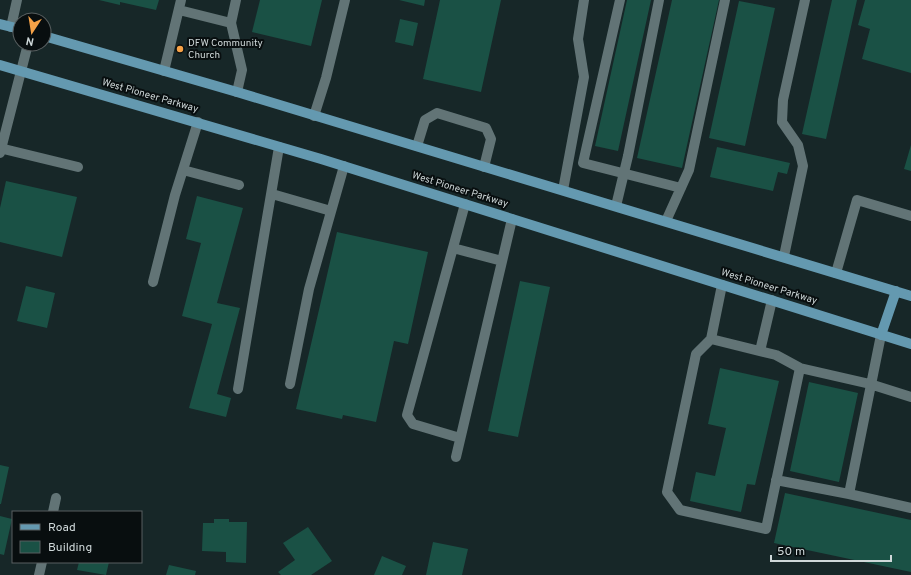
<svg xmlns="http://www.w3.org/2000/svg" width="911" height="575" font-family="Overpass,sans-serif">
<rect width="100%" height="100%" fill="#172728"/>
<path fill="#1a5145" d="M99,0H159L156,10L120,2V5Z
M260,0H322L311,46L252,32Z
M399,0H425L424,6Z
M440,0H501L481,92L423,79Z
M627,0H651L618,151L595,146Z
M672,0H719L682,168L637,158Z
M832,0H857L826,139L802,134Z
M865,0H911V73L862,59L870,29L858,25Z
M739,1L775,8L745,146L709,138Z
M400,19L418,23L413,46L395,42Z
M911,145V171L904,169Z
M717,147L790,163L787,174L778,172L773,191L710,177Z
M6,181L77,197L62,257L0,242V208Z
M197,196L243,208L217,303L240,308L217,394L231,398L226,417L189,408L212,324L182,316L201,243L186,239Z
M337,232L428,252L408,344L394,341L376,422L343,415L342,419L296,409Z
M520,281L550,287L518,437L488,431Z
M26,286L55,293L47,328L17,321Z
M720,368L779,381L755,485L747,484L741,512L690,501L696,472L715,476L726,428L708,424Z
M809,382L858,393L839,482L790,471Z
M0,465L9,467L1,504H0Z
M785,493L911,520V572L774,543Z
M0,516L12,519L4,555L0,554Z
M214,519H229V522H247L246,563L226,562V552L202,551L203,523H214Z
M308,527L332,561L311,575H281L278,572L295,560L283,543Z
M433,542L468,549L462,575H426Z
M382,556L406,566L402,575H374Z
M79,562H109L106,575L77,570Z
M169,565L196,571L195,575H166Z"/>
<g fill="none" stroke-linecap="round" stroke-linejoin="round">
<path stroke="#627476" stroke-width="10" d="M620,0L583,163L681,188
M179,10L231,23L236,0
M231,23L242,70L237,92
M11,27L17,0
M164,71L181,0
M314,116L326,78L345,0
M417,146L425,120L437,113L486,128L491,139L484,167
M0,148L78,167
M0,153L28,44
M183,170L239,185
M563,190L584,77L578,39L584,0
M272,194L331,211
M616,206L628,156L659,0
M666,221L689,170L725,0
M453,248L502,261
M784,256L803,166L798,145L782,122L783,100L805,0
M836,273L857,200L911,216
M153,282L175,195L198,122
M881,335L849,494L911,508
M711,339L722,285
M760,351L772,300
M800,368L776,355L711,339L696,354L667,492L680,510L766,529L800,368L870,384L911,397
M290,384L309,289L344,166
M238,389L279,147
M460,438L413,424L407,415L465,204
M456,457L512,219
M776,480L849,494
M53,512L56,498
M39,575L42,562"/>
<path stroke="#6499b0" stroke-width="10" d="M0,24L20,29
M44,36L237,92L911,296
M0,65L321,159L911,344
M881,335L896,291"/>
</g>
<circle fill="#f6a247" stroke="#080e0f" stroke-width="1.5" cx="180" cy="49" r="4"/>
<g text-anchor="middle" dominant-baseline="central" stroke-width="4" stroke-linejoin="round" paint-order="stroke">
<g font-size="10" fill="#cfd8d9" stroke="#080e0f" text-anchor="start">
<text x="188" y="43">DFW Community<tspan x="188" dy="12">Church</tspan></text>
</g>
<g font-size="10" fill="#cfd8d9" stroke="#080e0f">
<text transform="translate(150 96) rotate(16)">West Pioneer Parkway</text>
<text transform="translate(460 190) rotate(17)">West Pioneer Parkway</text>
<text transform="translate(769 287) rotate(17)">West Pioneer Parkway</text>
</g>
</g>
<rect x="12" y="511" width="130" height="52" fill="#080e0f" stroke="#585f60"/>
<rect x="20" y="524" width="20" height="6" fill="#6499b0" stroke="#585f60"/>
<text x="48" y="531" font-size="12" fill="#cfd8d9">Road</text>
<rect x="20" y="541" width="20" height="12" fill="#1a5145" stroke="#585f60"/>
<text x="48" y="551" font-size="12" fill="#cfd8d9">Building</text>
<g transform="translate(32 32) rotate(192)"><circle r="19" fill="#080e0f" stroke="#585f60"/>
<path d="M0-3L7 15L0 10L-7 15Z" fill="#f6a247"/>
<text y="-6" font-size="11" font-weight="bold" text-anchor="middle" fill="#cfd8d9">N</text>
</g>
<path d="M771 555v6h120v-6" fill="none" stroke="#cfd8d9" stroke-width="2"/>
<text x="777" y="555" font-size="12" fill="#cfd8d9" stroke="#080e0f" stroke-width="3" paint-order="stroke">50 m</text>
</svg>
